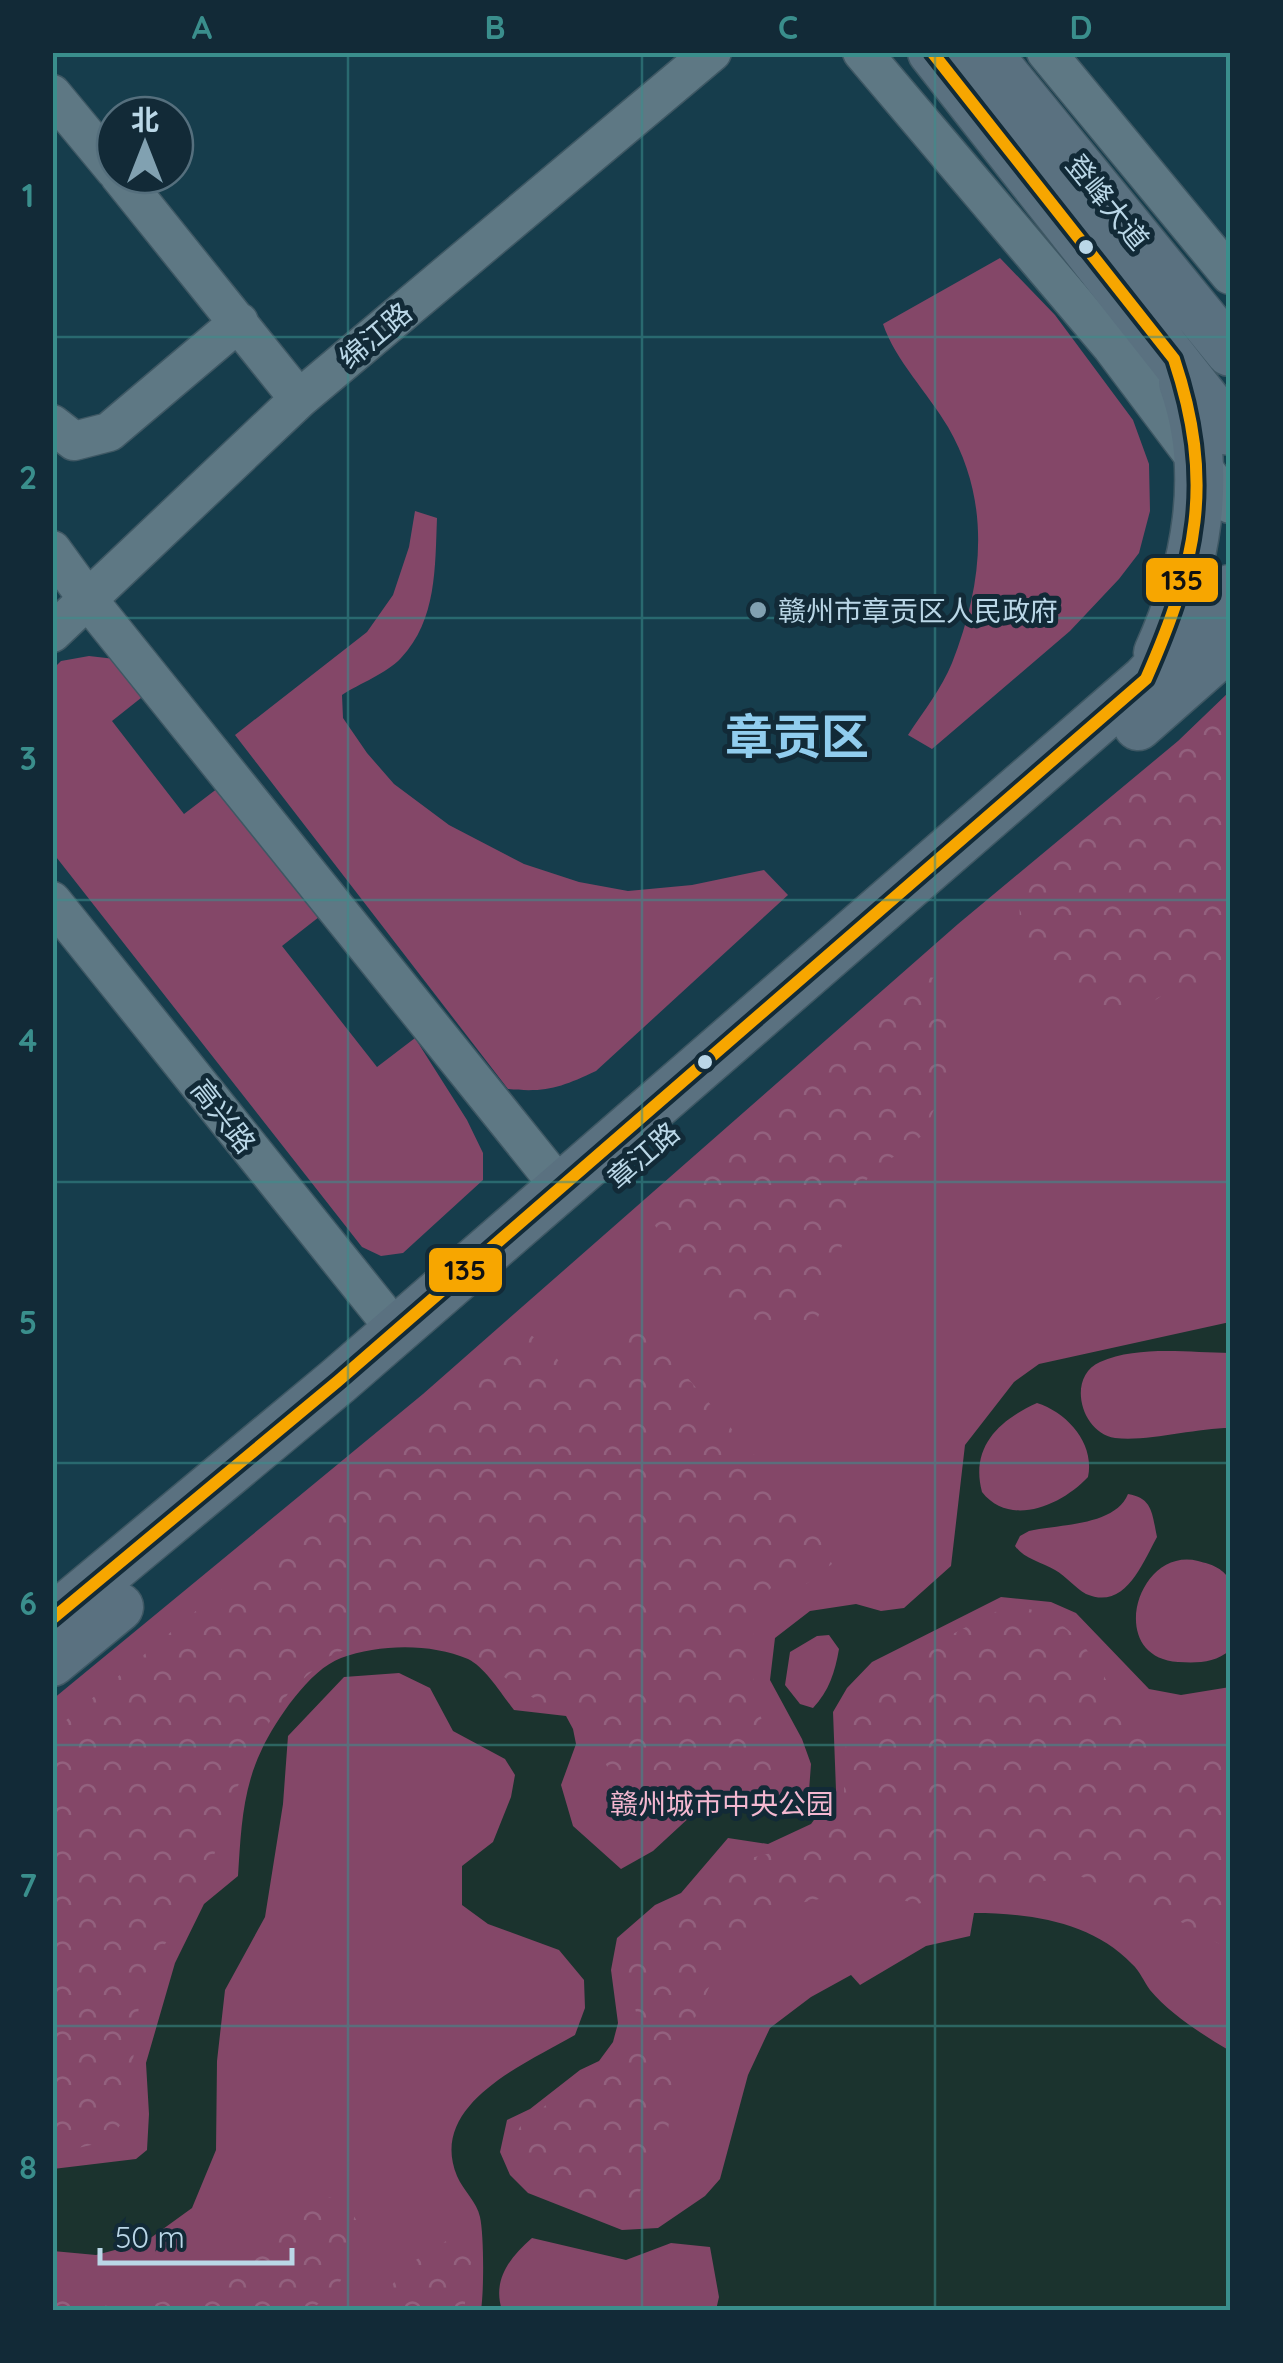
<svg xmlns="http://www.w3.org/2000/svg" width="1283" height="2363" font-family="Quicksand,'Noto Sans SC',sans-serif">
<defs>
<pattern id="forest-crowns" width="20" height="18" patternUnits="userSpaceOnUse" patternTransform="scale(2.5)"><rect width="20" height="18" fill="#844768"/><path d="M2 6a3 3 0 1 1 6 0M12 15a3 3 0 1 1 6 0" fill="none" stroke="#93617e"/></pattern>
</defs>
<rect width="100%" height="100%" fill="#163d4c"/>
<path fill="#844768" d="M1000,258L1055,315L1133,420L1149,464L1150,511L1139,553L1119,579L1070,631L932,749L908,735C923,712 942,688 952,663C983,584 992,503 948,427C928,393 895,360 883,324Z
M415,511L437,518C435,567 437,620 401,658C386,674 360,683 342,695L343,718L367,753L394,784L449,825L524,864L579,882L628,891L692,885L764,870L788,895L596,1071C562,1087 546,1093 508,1089L235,735L367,632L393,595L409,547Z
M89,656L115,659L146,694L112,721L184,814L218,788L319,917L282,946L377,1067L415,1038L467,1120L483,1153V1180L403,1253L381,1256L362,1247L53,853V669L61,661Z
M1230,691V2310H53V1699L423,1394L958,924L1178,741Z"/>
<path fill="url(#forest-crowns)" d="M1230,708V986L1167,992L1128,1019L1088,1008L1051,973L1021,934L1018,888Z
M928,977L942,979L949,1020V1074L923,1135L870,1174L852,1205L833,1281L816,1322C805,1324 788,1331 777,1328C727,1316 682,1257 650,1220Z
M634,1316L808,1517L832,1564L806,1584L786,1573L762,1597L749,1653L771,1770L718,1782L613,1779L590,1731L525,1693L461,1644L400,1634L368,1639L328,1657L289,1692L254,1746L226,1816L205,1885L142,1978L127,2116L108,2141L52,2154V1732L528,1332L570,1371Z
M1007,1606C1076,1607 1107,1677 1131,1732L1170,1752L1230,1759V1950L1181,1922L1078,1875L916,1904L866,1889L791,1905L725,1953L679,2052L667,2137L655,2169L629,2207C576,2199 533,2195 512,2140L523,2122L575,2084L621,2058L637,2017L623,1952L664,1921L722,1865L808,1844L837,1818L844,1796V1757L849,1729L861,1695L912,1655Z
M328,2197L344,2201L357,2221L363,2245L333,2293L310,2310H53V2297L132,2310L223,2285L265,2244Z
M467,2228L475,2235L464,2310H370L411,2263Z"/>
<path fill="#1b332e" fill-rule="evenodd" d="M1230,1322V1353C1190,1353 1139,1345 1100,1362C1066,1377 1081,1433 1115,1438C1148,1442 1195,1428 1230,1428V1580C1221,1567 1213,1565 1198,1561C1137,1546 1105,1657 1178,1662C1198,1663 1215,1663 1230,1650V1687L1181,1695L1149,1689L1076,1613L1051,1602L1001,1597L872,1662L847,1688L833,1712L836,1790L811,1824L768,1844L728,1838L681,1893L655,1905L617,1938L611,1970L618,2023L613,2042L599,2061L580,2070L530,2109L507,2120L500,2152L510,2175L528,2193L622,2230L658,2228L705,2196L720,2179L748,2075L770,2028L811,1997L851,1975L860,1985L926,1946L970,1936L974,1913C1030,1913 1092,1922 1132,1964C1140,1971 1144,1982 1150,1990C1170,2014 1203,2035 1230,2051V2310H716L719,2297L710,2247L671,2243L626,2260L532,2238C510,2257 492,2280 502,2310H481C484,2291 484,2235 480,2217C477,2202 463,2190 457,2176C427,2104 527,2063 575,2035L585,2008L584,1980L559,1950L488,1924L462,1905V1866L493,1842L511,1797L515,1775L505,1759L453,1731L430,1688L399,1673L344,1677L288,1736L283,1804L265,1917L225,1990L217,2061L216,2150L192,2208L145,2242L96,2255L53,2251V2169L136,2159L147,2150L149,2114L146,2063L175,1963L204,1904L238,1876C241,1832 242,1790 262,1749C276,1720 309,1670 341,1658C380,1644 430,1643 468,1659C485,1667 502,1695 514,1710L566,1716L573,1729L576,1744L561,1785L573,1826L621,1869L653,1851L692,1815L787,1808L809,1791L811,1764L802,1739L770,1680L775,1638L810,1611L856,1604L881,1611L904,1608L951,1566L965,1445L1014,1382L1039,1364ZM1037,1403C1068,1413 1095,1444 1088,1477C1062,1505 1010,1528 982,1492C970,1447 999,1420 1037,1403ZM1128,1494C1153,1498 1152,1514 1157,1537C1142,1564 1125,1611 1086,1594C1075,1588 1066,1576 1055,1570C1041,1562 1024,1559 1015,1546L1020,1536L1029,1531C1060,1524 1115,1526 1128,1494ZM829,1635L839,1649C835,1672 829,1691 813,1708L800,1704L785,1685L790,1652L817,1636Z"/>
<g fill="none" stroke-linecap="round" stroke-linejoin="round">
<g stroke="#3f5864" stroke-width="41">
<path id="minor" d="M862,52L1112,347L1230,504
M1046,52L1230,275
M52,94L115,170
M119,175L299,399
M52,424L74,441L109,432L239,322
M52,550L89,601L560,1187
M52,633L299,399L712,52
M52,901L396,1330"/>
</g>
<g stroke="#3f5864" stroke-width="51">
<path id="major" d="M932,52L1230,431
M986,52L1230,352
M1158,653C1196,569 1215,472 1183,383
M1138,726L1230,645
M52,1619L338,1381L1146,679L1230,589
M52,1662L119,1607"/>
</g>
<use href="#minor" stroke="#5e7884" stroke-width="38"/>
<use href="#major" stroke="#5a7180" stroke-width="48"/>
<g stroke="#122a37" stroke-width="20">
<path id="bus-1" d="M52,1619L338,1381L1146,679C1197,563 1215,482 1174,359L932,52"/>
</g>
<use href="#bus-1" stroke="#f7a600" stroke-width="12"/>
</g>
<path fill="none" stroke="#3a8e8c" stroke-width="2.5" stroke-opacity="0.55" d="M348,52V2310M642,52V2310M935,52V2310M52,337H1230M52,618H1230M52,900H1230M52,1182H1230M52,1463H1230M52,1745H1230M52,2026H1230"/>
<g fill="#bad7e7" stroke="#122a37" stroke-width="4">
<circle cx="1086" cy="247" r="9"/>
<circle cx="705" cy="1062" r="9"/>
</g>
<circle fill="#81a1b1" stroke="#122a37" stroke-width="4" cx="758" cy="610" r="10"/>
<g text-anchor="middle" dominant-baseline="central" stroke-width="10" stroke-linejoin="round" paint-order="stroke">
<g font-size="28" fill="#bad7e7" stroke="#122a37">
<text transform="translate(1108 202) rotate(51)">登峰大道</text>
<text transform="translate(375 335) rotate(-40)">绵江路</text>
<text transform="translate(224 1116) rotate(52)">高兴路</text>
<text transform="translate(643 1155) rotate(-41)">章江路</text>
</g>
<g font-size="28" fill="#bad7e7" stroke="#122a37" text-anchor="start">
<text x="778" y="610">赣州市章贡区人民政府</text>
</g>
<g font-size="28" fill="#f4b8d1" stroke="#122a37">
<text x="722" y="1803">赣州城市中央公园</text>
</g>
<g font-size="48" font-weight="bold" fill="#91cdee" stroke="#122a37">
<text x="797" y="736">章贡区</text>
</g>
</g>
<g stroke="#122a37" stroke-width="4">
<rect x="1144" y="556" width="76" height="48" rx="10" fill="#f7a600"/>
<rect x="427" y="1246" width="77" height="48" rx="10" fill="#f7a600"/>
</g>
<g font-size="28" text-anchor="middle" font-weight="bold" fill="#111">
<text x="1182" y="590">135</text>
<text x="465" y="1280">135</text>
</g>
<rect width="1283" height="2363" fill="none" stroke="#122a37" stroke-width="110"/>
<g transform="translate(145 145)"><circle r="48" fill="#122a37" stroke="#556f7d" stroke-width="2.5"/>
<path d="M0-8L18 38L0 25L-18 38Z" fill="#81a1b1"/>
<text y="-15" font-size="28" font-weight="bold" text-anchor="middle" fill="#bad7e7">北</text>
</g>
<path d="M100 2248v15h192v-15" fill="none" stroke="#bad7e7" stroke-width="5"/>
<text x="115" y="2248" font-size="30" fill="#bad7e7" stroke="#122a37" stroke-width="8" paint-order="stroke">50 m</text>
<rect x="55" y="55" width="1173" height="2253" fill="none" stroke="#3a8e8c" stroke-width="4"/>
<g font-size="32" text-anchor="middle" font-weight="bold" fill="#3a8e8c">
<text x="202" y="39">A</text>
<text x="495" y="39">B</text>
<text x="788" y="39">C</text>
<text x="1081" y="39">D</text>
<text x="28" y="207">1</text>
<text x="28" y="489">2</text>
<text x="28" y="770">3</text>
<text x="28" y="1052">4</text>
<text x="28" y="1334">5</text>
<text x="28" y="1615">6</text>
<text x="28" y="1897">7</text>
<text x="28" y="2179">8</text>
</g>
</svg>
